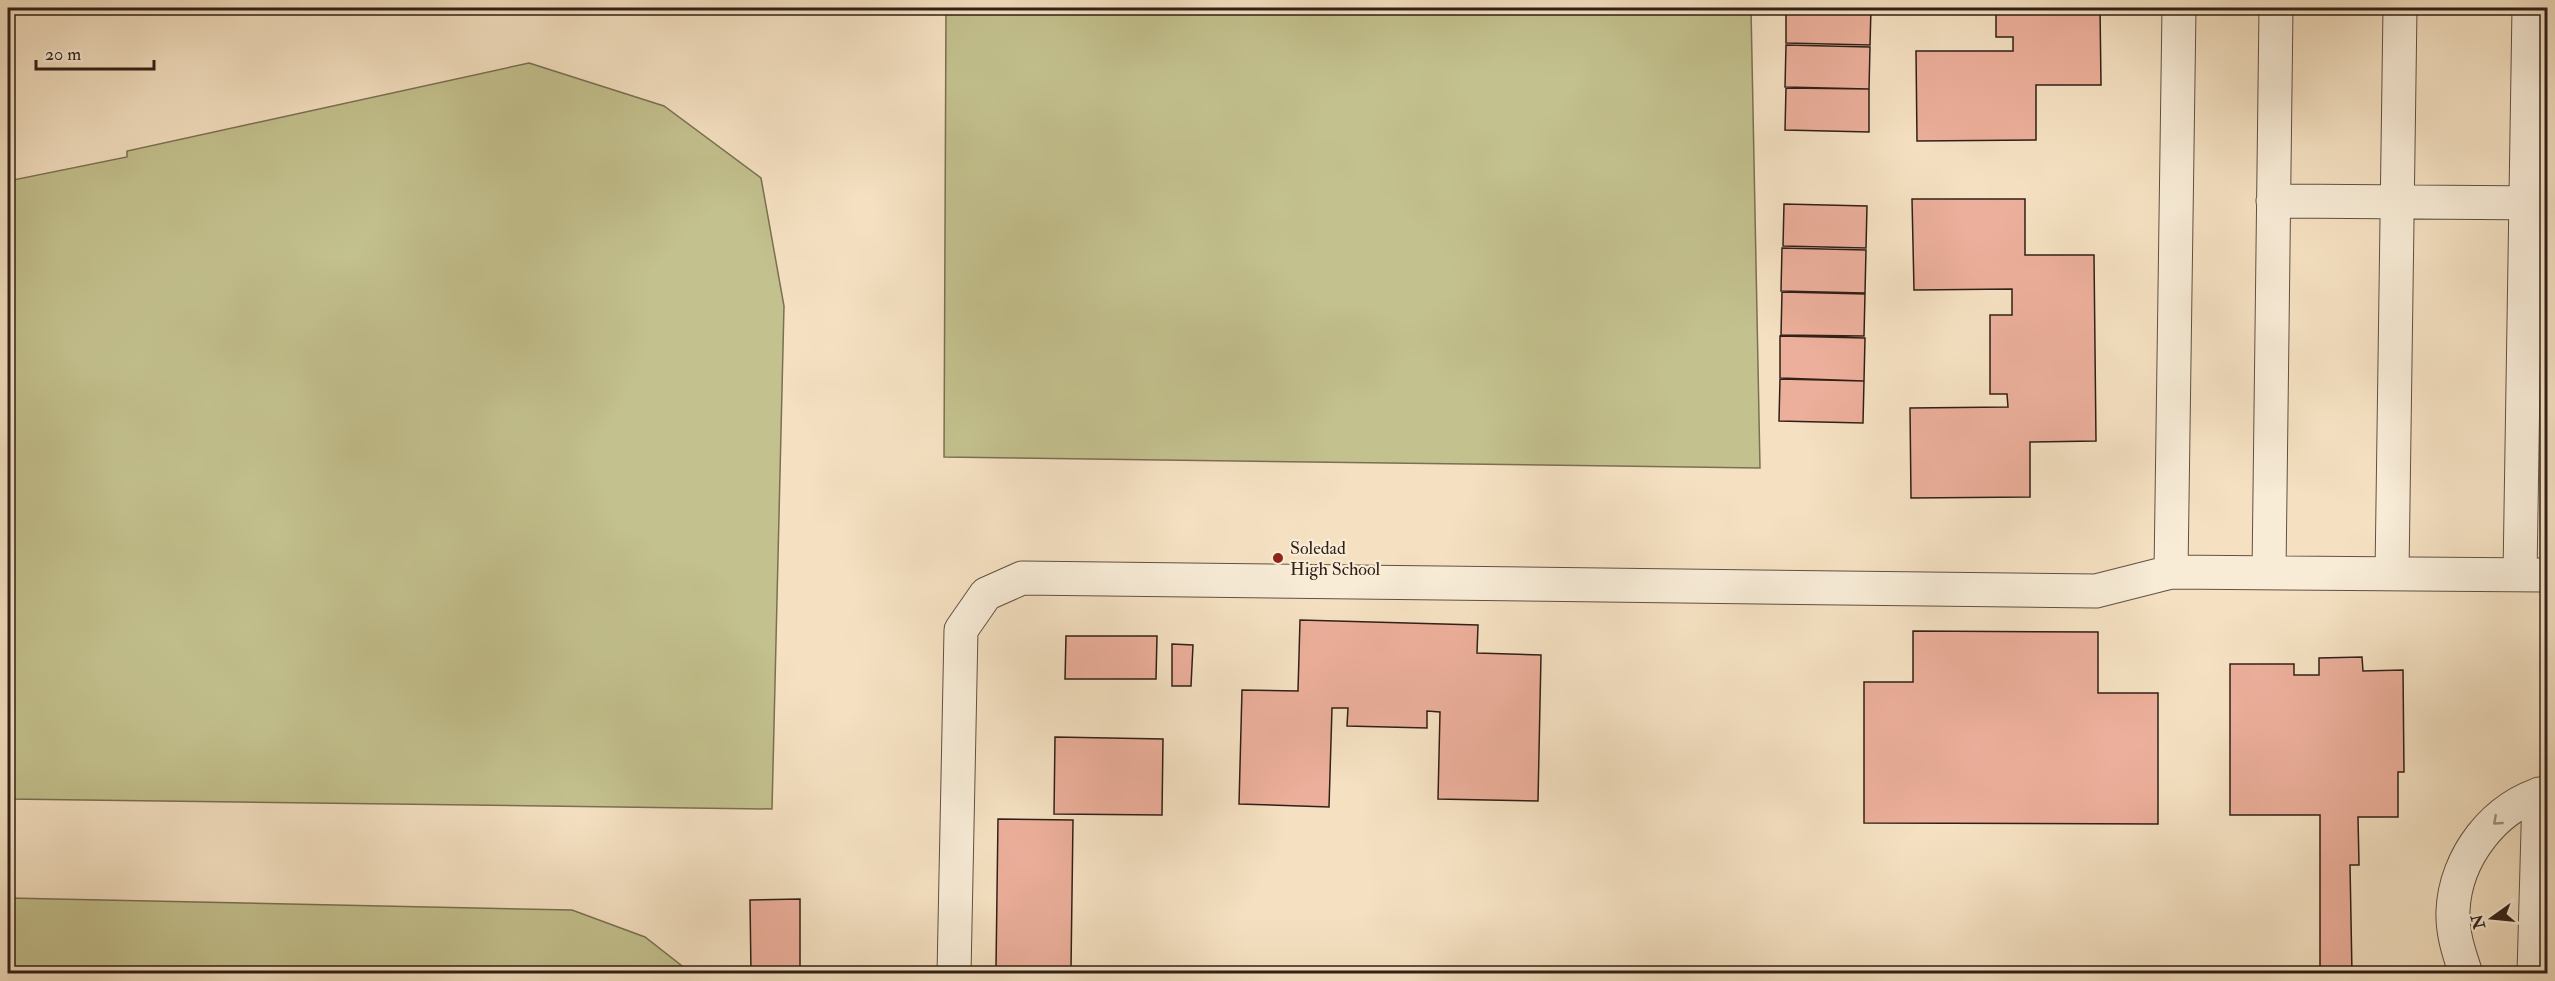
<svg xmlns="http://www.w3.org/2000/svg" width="2555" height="981" font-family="'IM FELL Double Pica',serif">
<rect width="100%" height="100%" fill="#f5e1c2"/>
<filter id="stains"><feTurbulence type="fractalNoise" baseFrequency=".00333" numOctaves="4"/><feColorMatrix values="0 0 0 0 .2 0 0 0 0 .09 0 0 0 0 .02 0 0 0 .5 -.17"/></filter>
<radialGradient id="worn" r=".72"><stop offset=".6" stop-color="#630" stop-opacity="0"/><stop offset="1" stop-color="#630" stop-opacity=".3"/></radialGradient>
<path fill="#c3c18e" stroke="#7a7052" stroke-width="1.5" d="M946,8H1751L1760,468L944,457Z
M529,63L664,106L761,178L784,306L772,809L8,799V181L127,157V151Z
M8,898L572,910L645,937L691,973H8Z"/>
<path fill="#ecaf9b" stroke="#312017" stroke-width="1.5" d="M1786,8H1871L1870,45L1786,43Z
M1996,8H2100L2101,85H2036V140L1917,141L1916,51H2013V37H1996Z
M1786,45L1870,47L1869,89L1785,87Z
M1786,88L1869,89V132L1785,130Z
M1912,199H2025V255H2094L2096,441L2030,442V497L1911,498L1910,408L2008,407L2007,394H1990V315H2012V289L1914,290Z
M1784,204L1867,206L1866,248L1783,246Z
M1782,248L1866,250L1865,293L1781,291Z
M1782,292L1865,294L1864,336L1781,335Z
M1780,336L1865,338L1864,381L1780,378Z
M1780,379L1864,381L1863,423L1779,421Z
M1300,620L1478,625L1477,653L1541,655L1538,801L1438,799L1440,712L1427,711V728L1347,726L1348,708H1332L1329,807L1239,804L1242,690L1298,691Z
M1913,631L2098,632V693H2158V824L1864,823V682H1913Z
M1066,636H1157L1156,679H1065Z
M1172,644L1193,645L1191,686H1172Z
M2362,657L2363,671L2403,670L2404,772H2398V817H2358L2359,865H2350L2352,974H2320V815H2230V664H2294V675H2319V658Z
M1055,737L1163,739L1162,815L1054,814Z
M998,819L1073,820L1071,969L996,968Z
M800,899V974H751L750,900Z"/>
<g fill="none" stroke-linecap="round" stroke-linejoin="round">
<g stroke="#625042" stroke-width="35">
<path id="minor" d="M2179,8L2171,572L2548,575
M2273,201L2548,203
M2269,573L2276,8
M2392,574L2400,8
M2520,574L2529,8
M954,974L961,630L986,594L1022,578L2096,591L2171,572
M2466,974C2459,953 2452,933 2453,911C2455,858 2495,804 2548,792
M2534,974L2539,794"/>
</g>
<use href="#minor" stroke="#f8ecd7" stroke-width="33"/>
</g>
<defs><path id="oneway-chevron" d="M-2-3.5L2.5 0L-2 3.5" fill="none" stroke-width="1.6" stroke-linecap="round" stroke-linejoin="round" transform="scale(1.5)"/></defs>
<use stroke="#9e9081" href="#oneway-chevron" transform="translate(2497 821) rotate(139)"/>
<circle fill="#8f2418" stroke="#f8ecd7" stroke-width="2" cx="1278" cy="558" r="6"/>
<g text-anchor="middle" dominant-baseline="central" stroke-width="4.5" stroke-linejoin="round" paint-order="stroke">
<g font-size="18" fill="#312017" stroke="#f8ecd7" text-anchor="start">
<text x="1290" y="548">Soledad<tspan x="1290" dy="21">High School</tspan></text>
</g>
</g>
<rect width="2555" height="981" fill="none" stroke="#f5e1c2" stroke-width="30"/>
<rect x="9" y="9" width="2537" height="963" fill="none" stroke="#312017" stroke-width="3"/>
<rect x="15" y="15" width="2525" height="951" fill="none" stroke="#312017" stroke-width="1.5"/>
<g transform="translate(2492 918) rotate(255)" stroke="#f8ecd7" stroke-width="4.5" paint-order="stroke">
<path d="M0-4.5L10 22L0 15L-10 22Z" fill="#312017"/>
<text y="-9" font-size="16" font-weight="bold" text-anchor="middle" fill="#312017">N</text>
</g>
<path d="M36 60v9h118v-9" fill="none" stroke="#312017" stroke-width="3"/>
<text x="45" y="60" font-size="18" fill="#312017" stroke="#f8ecd7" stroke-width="4.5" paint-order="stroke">20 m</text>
<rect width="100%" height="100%" filter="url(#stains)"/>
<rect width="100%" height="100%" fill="url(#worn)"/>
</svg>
